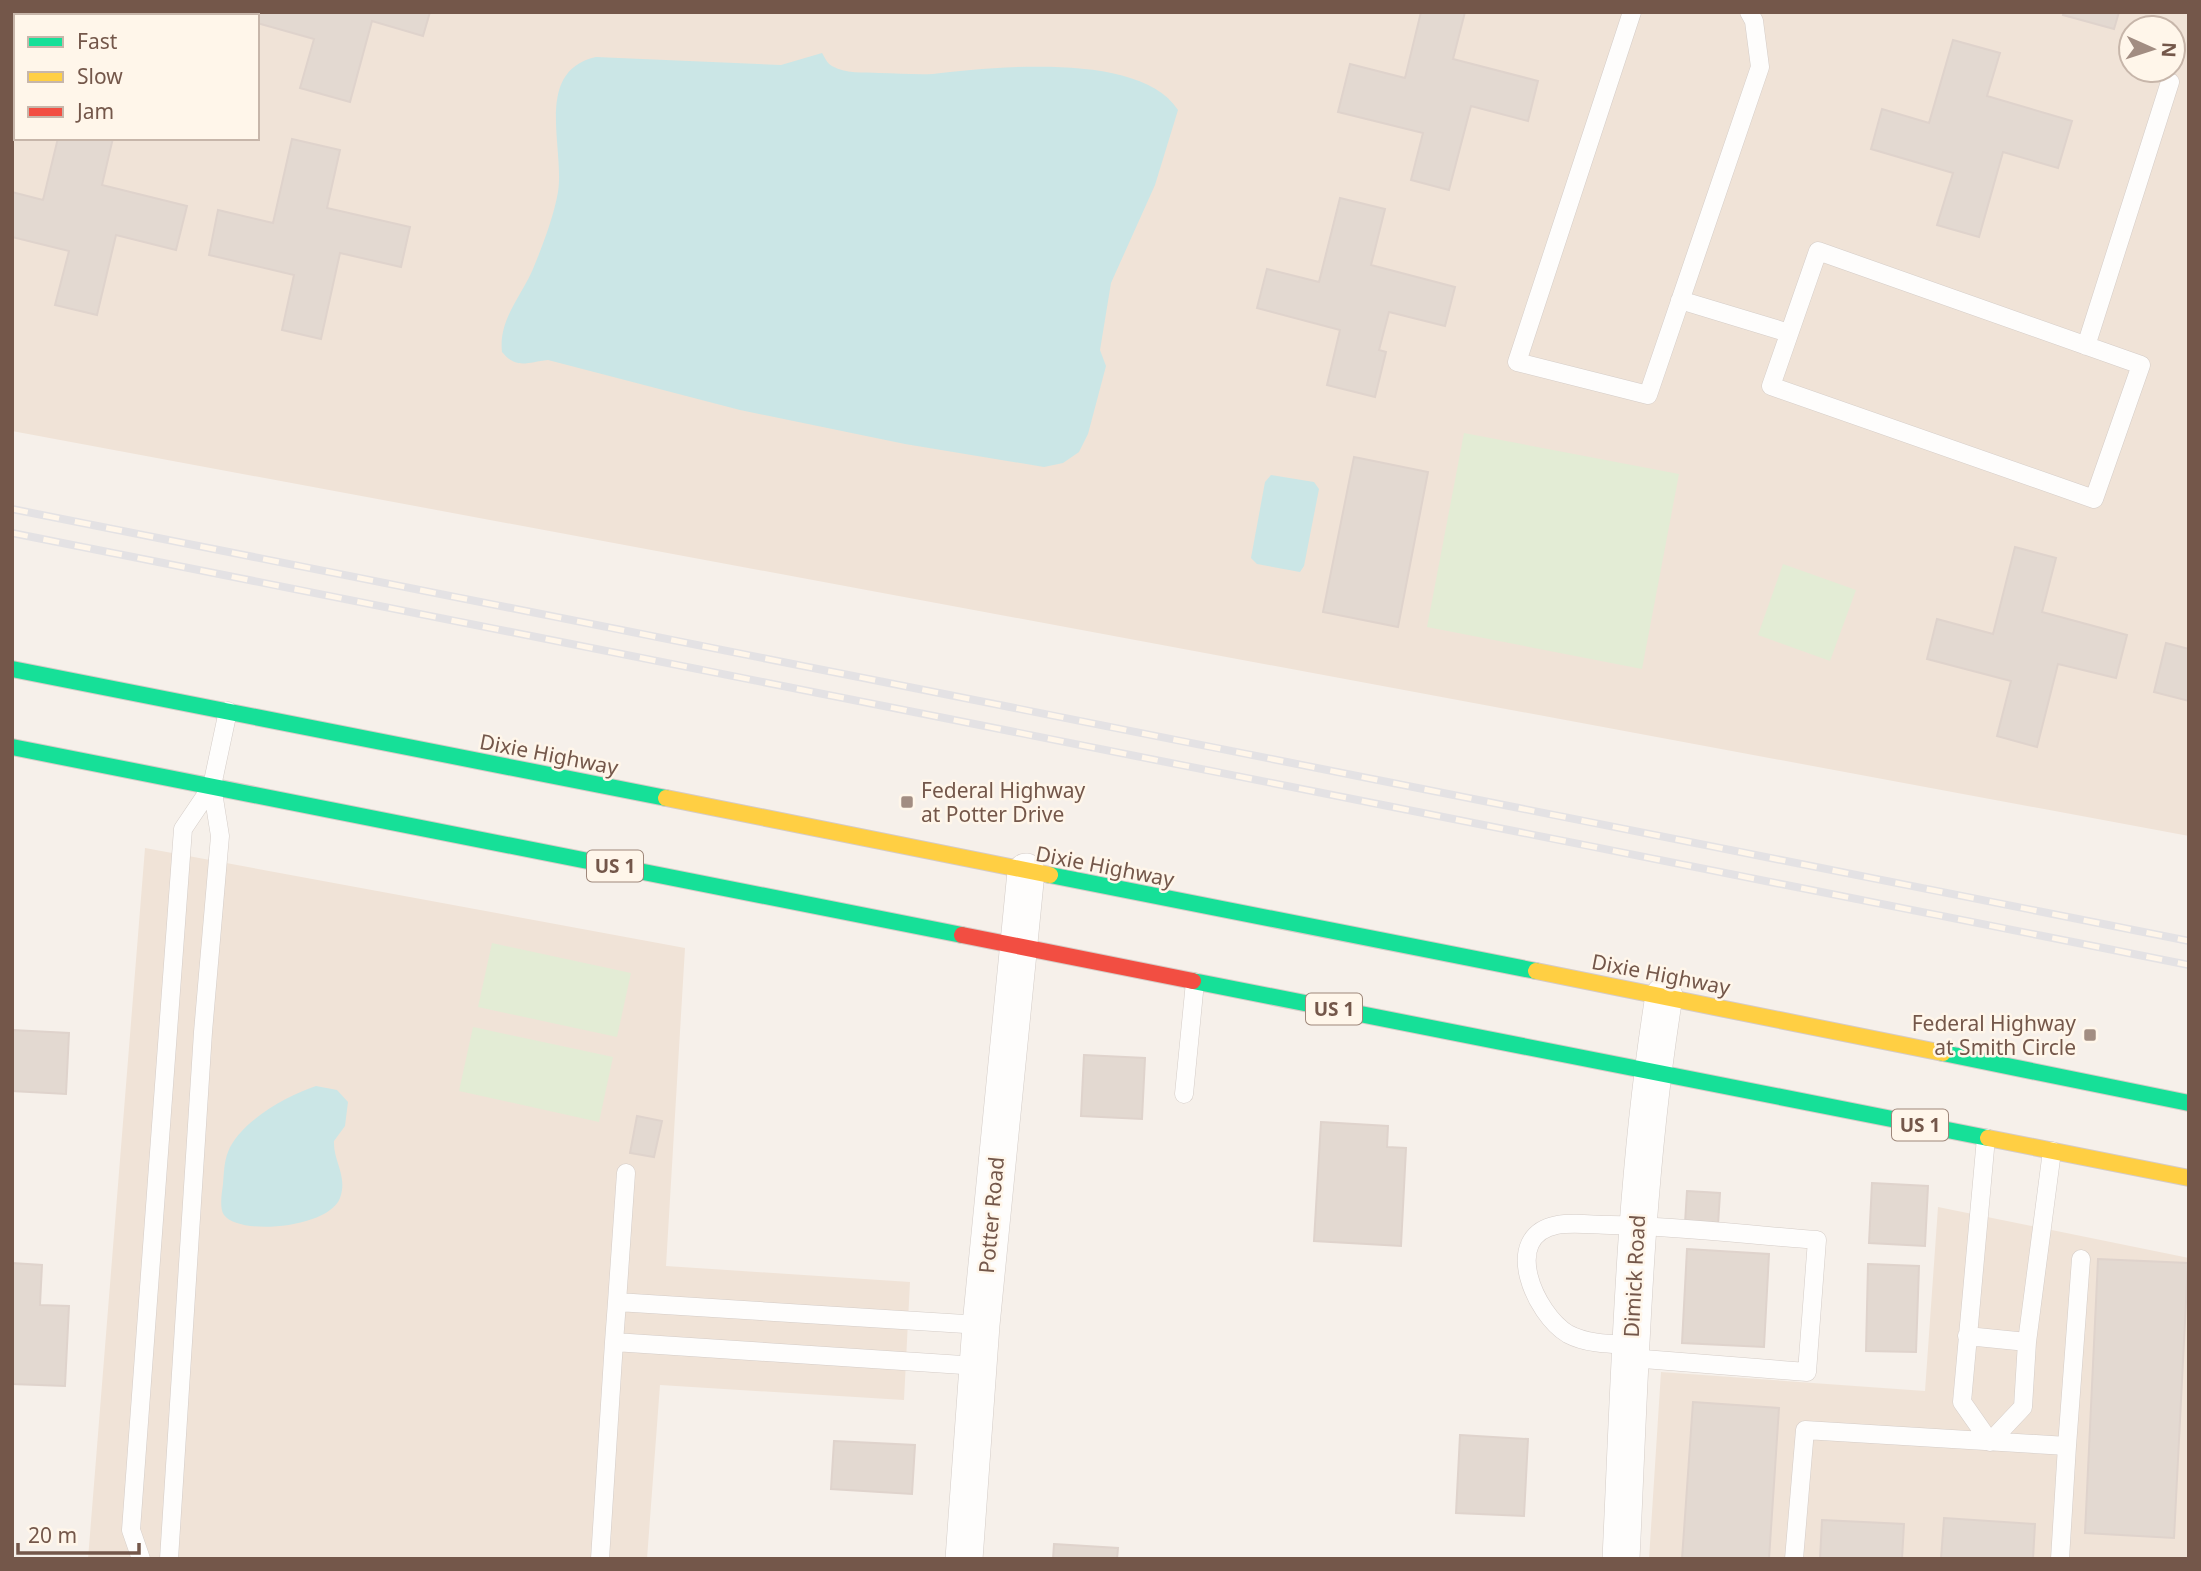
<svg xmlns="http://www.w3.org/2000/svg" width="2201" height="1571" font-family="'Noto Sans',sans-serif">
<rect width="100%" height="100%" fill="#f6f0ea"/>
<path fill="#f0e3d7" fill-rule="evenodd" d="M12,12H2189V836L12,431ZM16,16H257V138H16ZM2131,28H2173V70H2131Z
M145,848L685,948L666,1266L910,1282L904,1400L660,1385L647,1559H88Z
M1938,1207L2189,1258V1559H1649L1661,1372L1925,1391Z"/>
<path fill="#e3ecd5" d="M1464,433L1679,474L1642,669L1427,627Z
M1783,564L1856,590L1830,661L1758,635Z
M492,943L631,973L617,1037L478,1007Z
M473,1027L613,1057L599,1122L459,1091Z"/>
<path fill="#cbe6e6" d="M822,53C825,58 827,63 832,66C845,74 864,72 879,73C897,73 915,75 933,74C993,67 1141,51 1178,110L1155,185L1111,283L1100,350L1106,366L1088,434L1079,452L1063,463L1044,467L905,444L740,410L548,360C527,362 517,370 502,352C498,318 524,294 535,264C544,242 554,215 558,192C565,148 533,71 596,57L781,65Z
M1271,475L1314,482L1319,489L1304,566L1300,572L1257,564L1251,558L1265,482Z
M316,1086L337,1090L348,1102L345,1126L334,1141C333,1161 348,1176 340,1198C329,1228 239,1236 224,1215C219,1208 222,1192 223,1184C224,1173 224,1162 228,1152C239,1122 288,1095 316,1086Z"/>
<path fill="#e3d9d1" stroke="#dfd3cc" stroke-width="2" d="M237,12H430L423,36L372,21L350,102L300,88L314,39L257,23V16H236Z
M1421,12H1465L1453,59L1538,81L1528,121L1471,106L1449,190L1411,180L1423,133L1338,112L1350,64L1405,78Z
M2064,12H2119L2114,29L2063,15Z
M1953,40L2000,53L1987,96L2072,121L2058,168L2003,152L1979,237L1937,225L1953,173L1871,149L1882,109L1929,123Z
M58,138H113L102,185L187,206L176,250L116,235L97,315L55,305L69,251L12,237V192L43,200Z
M292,139L340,150L327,208L410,227L401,267L340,253L321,339L282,330L294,275L209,255L218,210L273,223Z
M1340,198L1385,209L1371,265L1455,287L1445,326L1389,312L1379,350L1386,352L1375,397L1327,385L1340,330L1257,308L1267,269L1319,282Z
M1354,457L1428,472L1398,627L1323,612Z
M2015,547L2056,558L2042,612L2127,635L2116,678L2058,664L2037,747L1997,736L2011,681L1927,659L1937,619L1993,634Z
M2166,643L2189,649V701L2154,692Z
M12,1030L69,1033L66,1094L12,1091Z
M1084,1055L1145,1058L1142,1119L1081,1116Z
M637,1116L662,1121L654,1157L630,1153Z
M1321,1122L1388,1126L1387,1147L1406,1148L1401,1246L1314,1241Z
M1872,1183L1928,1186L1925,1246L1869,1243Z
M1687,1191L1720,1193L1718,1225L1685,1223Z
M1687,1249L1769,1254L1764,1347L1682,1343Z
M2098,1259L2188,1263L2174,1538L2085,1533Z
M12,1263L42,1265L40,1305L69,1306L65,1386L12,1384Z
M1868,1264L1919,1266L1916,1352L1866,1351Z
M1693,1402L1779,1408L1769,1559H1682Z
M1460,1435L1528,1439L1524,1516L1456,1513Z
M834,1441L915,1445L912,1494L831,1489Z
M1944,1518L2035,1524L2033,1559H1941Z
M1822,1520L1904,1524L1902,1559H1820Z
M1054,1544L1118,1548L1117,1559H1053Z"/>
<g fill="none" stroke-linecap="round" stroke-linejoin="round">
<g stroke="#d4ccc7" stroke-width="19">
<path id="lane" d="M1632,12L1517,362L1648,395L1760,67L1754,21L1749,12
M154,16L155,12
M12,32L16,33
M1818,251L2141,365L2094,499L1771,386Z
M1680,300L1789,333
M2086,346L2170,82
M1184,1094L1195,982
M1986,1138L1962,1402L1990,1442
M626,1173L617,1302L981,1325
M1967,1336L2027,1342
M614,1342L617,1302
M1631,1345C1610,1344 1587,1344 1568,1334C1535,1314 1500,1236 1557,1225C1573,1222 1594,1225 1610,1225C1679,1226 1749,1235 1817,1240L1807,1372L1631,1358
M1990,1442L2023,1407L2027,1342L2052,1151
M2067,1446L2081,1259
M141,1559L131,1530L183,829L212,786L228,711
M169,1559L203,1032L220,836L212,786
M600,1559L614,1342L978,1366
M1794,1559L1805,1430L2067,1446L2060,1559"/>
</g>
<g stroke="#d4ccc7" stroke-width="38">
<path id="street" d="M964,1559L981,1325L1026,872
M1621,1559C1630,1370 1634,1182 1664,996"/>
</g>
<g stroke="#d5cbc6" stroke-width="18">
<path id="fast" d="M12,669L666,798
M12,747L962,935
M1050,875L1536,971
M1193,981L1988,1138
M1943,1053L2189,1103"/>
</g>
<g stroke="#d5cbc6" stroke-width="18">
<path id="slow" d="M666,798L1050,875
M1536,971L1943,1053
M1988,1138L2189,1178"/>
</g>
<g stroke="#d5cbc6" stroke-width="18">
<path id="jam" d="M962,935L1193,981"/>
</g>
<use href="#lane" stroke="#fefdfc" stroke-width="18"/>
<use href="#street" stroke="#fefdfc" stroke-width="37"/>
<use href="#fast" stroke="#16e098" stroke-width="16"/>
<use href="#slow" stroke="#ffcf43" stroke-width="16"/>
<use href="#jam" stroke="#f24e42" stroke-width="16"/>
<g stroke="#e4e2e4" stroke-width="8">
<path id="rail" d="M12,509L2189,941
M12,533L2189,965"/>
</g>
<use href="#rail" stroke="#fff6ea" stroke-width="5" stroke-dasharray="16" stroke-linecap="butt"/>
</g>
<g fill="#a28d82" stroke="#fff6ea" stroke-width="2.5">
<rect x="900" y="795" width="14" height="14" rx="3.5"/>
<rect x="2083" y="1028" width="14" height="14" rx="3.5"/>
</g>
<g text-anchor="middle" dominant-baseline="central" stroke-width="5" stroke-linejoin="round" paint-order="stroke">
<g fill="#fff6ea" stroke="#9e877a" stroke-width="2">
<rect x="587" y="850.5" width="56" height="31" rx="5"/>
<rect x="1306" y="993.5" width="56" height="31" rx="5"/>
<rect x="1892" y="1109.5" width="56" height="31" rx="5"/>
</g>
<g font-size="19" font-weight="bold" fill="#74574a">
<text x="615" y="866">US 1</text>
<text x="1334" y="1009">US 1</text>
<text x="1920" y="1125">US 1</text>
</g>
<g font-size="21" fill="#74574a" stroke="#fff6ea">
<text transform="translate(549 754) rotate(11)">Dixie Highway</text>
<text transform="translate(1105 866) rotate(11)">Dixie Highway</text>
<text transform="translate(1661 974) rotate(11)">Dixie Highway</text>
<text transform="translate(991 1215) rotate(-85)">Potter Road</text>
<text transform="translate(1634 1276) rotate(-87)">Dimick Road</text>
</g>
<g font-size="21" fill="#74574a" stroke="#fff6ea" text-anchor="start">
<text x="921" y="790">Federal Highway<tspan x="921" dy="24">at Potter Drive</tspan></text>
<text x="2076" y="1023" text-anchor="end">Federal Highway<tspan x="2076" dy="24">at Smith Circle</tspan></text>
</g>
</g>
<rect width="2201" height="1571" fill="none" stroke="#74574a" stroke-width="28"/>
<rect x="14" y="14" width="245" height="126" fill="#fff6ea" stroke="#c7b6aa" stroke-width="2"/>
<rect x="28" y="37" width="35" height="10" fill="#16e098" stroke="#c7b6aa" stroke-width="2"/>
<text x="77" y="49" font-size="21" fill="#74574a">Fast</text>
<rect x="28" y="72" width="35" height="10" fill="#ffcf43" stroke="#c7b6aa" stroke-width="2"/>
<text x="77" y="84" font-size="21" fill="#74574a">Slow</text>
<rect x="28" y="107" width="35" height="10" fill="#f24e42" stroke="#c7b6aa" stroke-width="2"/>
<text x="77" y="119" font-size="21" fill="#74574a">Jam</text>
<g transform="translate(2152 49) rotate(93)"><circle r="33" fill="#fff6ea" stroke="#c7b6aa" stroke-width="2"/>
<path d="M0-5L12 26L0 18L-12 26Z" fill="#a28d82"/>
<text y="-10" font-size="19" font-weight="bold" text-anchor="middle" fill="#74574a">N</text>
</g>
<path d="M18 1543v10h121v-10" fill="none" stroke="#74574a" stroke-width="3.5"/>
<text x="28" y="1543" font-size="21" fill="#74574a" stroke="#fff6ea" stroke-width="5" paint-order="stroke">20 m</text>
</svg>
